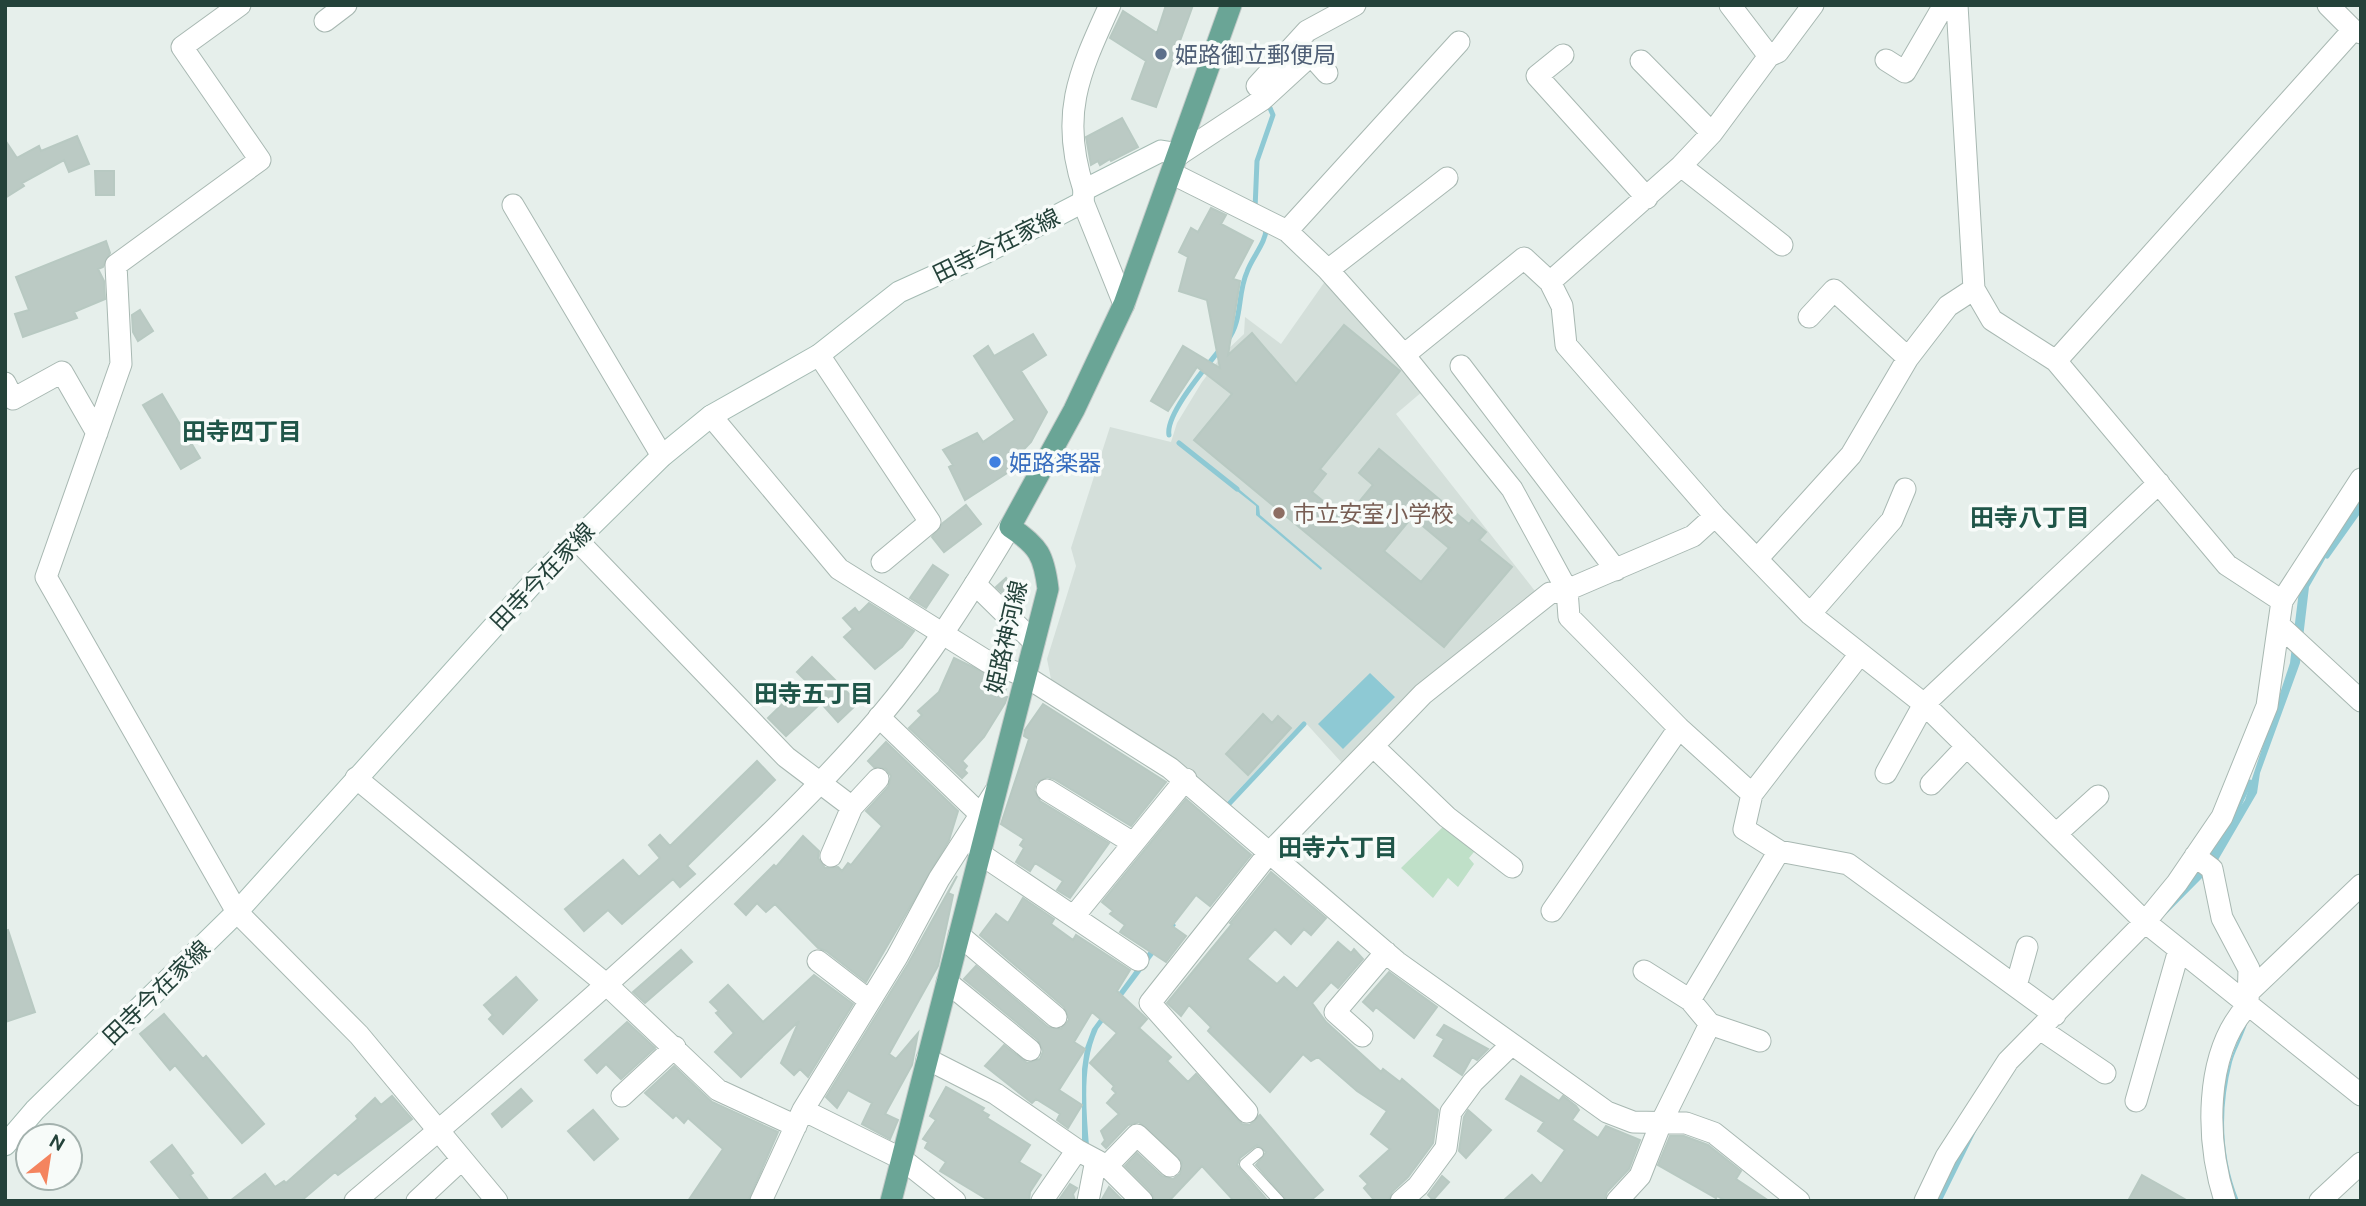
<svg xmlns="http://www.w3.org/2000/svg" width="2366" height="1206" font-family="Ubuntu,'Noto Sans JP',sans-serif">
<rect width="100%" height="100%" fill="#e6efeb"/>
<path fill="#d4dfda" d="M1326,280L1423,391L1396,414L1535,591L1493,623L1342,763L1304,721L1225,804L1052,684L1047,659L1076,566L1071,548L1110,427L1171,442L1177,423L1202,382L1224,353L1244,334L1245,317L1281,344Z"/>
<path fill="#bfe0c8" d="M1448,822L1478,847L1469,858L1474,864L1458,887L1448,878L1433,898L1401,868Z"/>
<path fill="#8ec9d4" d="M1234,485L1259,506L1260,515L1322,568L1321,570L1256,515V506L1232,487Z
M2361,498V507L2337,538L2309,587L2300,663L2260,773L2257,793L2218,860L2206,873L2218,918L2245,970L2248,988L2243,989L2241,969L2217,927L2202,878L2009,1073L1981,1114L1939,1201H1936L1978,1113L2006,1071L2176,900L2245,800L2290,663L2299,591L2328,542Z
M1370,673L1395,697L1343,749L1318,724Z
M1171,921L1176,925L1098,1029C1082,1064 1086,1108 1089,1146L1082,1142V1069L1085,1048L1092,1029Z
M2249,1016C2246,1032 2237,1046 2232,1062C2220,1109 2221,1156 2239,1201H2234C2215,1129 2215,1084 2249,1016Z"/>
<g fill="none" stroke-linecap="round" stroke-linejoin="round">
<path stroke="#8ec9d4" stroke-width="5" d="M1255,209L1257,161L1273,115L1270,108
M1227,341C1243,321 1237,294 1247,272C1252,257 1267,242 1266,227
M1169,435C1165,414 1208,365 1221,348
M1179,443L1237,489
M2327,556L2361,508
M1226,807L1304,724
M2232,820L2250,782
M1939,1201L1975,1128"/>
</g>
<path fill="#bbcac4" stroke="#b8c9c2" stroke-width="2" fill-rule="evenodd" d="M1166,5H1193L1156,107L1132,99L1146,61L1110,38L1123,11L1157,33Z
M1122,118L1138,147L1111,161L1110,159L1100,165L1098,161L1091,165L1086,137Z
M77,136L89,164L69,172L64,160L22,183L24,186L5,198V140L17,158L39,146L41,151Z
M95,171H114V195H96Z
M1211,208L1226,215L1221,224L1253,241L1233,279L1240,281L1228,355L1252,333L1296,384L1344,325L1400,371L1320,469L1326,474L1312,492L1345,519L1373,485L1359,473L1379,449L1469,524L1472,520L1486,532L1479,540L1512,567L1444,647L1194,440L1232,394L1197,367L1168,411L1151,401L1183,346L1220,368L1207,300L1179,291L1188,257L1179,252L1191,228L1198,232ZM1412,517L1449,548L1421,582L1384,551Z
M106,241L110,253L103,267L98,269L104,281L105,299L74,312L77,318L23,337L15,314L29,310L16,277Z
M140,310L153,331L138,341L133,332L132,315Z
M1033,334L1046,355L1021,371L1047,412L1031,442L1012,462L1015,468L965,500L949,467L953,465L943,450L977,433L983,442L1015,420L974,356L988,346L994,356Z
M162,394L200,458L181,469L143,405Z
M966,505L981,524L944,552L932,537L943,523Z
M933,565L948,575L926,608L910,598Z
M1006,578L1023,597L1015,605L996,587Z
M869,603L914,631L902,647L875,669L844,637L853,629L843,618L855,608L859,613Z
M812,657L858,703L838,722L821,703L786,736L768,718L806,681L797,672Z
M954,658L1008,684L1003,696L1007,697L1005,703L984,737L962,761L967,766L964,770L967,773L962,778L909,728L922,715L918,711L939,692Z
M1043,704L1166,782L1131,826L1054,779L1047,777L1036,783L1034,790L1040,801L1109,843L1070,898L1057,890L1063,881L1035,863L1030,871L1016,862L1024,848L1020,845L1024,839L1001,824L1029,739L1024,736L1025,730Z
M1263,714L1272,723L1278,716L1291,728L1248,775L1226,754Z
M886,742L958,811L949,840L866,982L826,951L818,948L775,904L766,912L757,903L746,915L735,904L774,865L776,867L803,836L819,851L818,858L825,868L838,867L842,871L848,863L851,865L882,826L866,811L888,787L891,776L886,769L874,767L868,761Z
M757,761L775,780L687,866L695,874L680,887L673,879L622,924L608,910L584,931L565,909L623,860L639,877L660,858L649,845L660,835L670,846Z
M1186,799L1251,855L1210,906L1196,895L1172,926L1186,936L1166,962L1120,932L1125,925L1110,914L1113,911L1102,902Z
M1271,872L1326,918L1311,935L1304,929L1291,944L1275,929L1247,959L1277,984L1284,977L1297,989L1338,942L1351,953L1354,949L1363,959L1338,988L1331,982L1312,1003L1326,1022L1381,1072L1383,1069L1400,1082L1402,1079L1438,1110L1433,1143L1408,1177L1392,1192L1388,1201H1375L1364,1188L1368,1184L1360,1176L1390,1149L1371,1134L1387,1111L1357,1091L1318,1057L1311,1061L1303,1054L1270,1092L1208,1031L1211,1027L1189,1005L1181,1016L1167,1003L1232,924L1230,923Z
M957,876L948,893L953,895L938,966L889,1054L896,1059L918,1033L912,1065L885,1114L898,1120L890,1139L862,1124L872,1103L848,1090L837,1108L826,1097L908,964Z
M1023,898L1054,919L1051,924L1073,940L1076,935L1130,970L1117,991L1147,1019L1139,1028L1171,1057L1167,1061L1188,1082L1196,1074L1242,1124L1250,1125L1260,1115L1323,1190L1310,1201H1287L1256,1165L1266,1152L1257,1145L1240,1158L1237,1165L1268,1201H1234L1202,1166L1169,1201H1155L1151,1192L1125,1166L1137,1153L1162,1176L1173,1179L1180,1174L1182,1162L1139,1122L1128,1125L1106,1148L1102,1144L1105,1140L1101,1131L1119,1114L1107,1103L1116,1093L1112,1089L1114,1086L1090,1063L1117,1033L1092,1012L1074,1042L1085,1049L1059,1090L1082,1105L1068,1128L1057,1120L1060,1114L1036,1099L1032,1103L985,1066L1004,1045L1027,1063L1040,1059L1043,1051L1038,1040L964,979L976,966L1048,1027L1061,1029L1069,1020L1064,1007L980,935L996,914L1008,923Z
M8,930L35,1012L5,1022V931Z
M681,950L692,962L645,1003L633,992Z
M1389,972L1437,1007L1414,1038L1376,1007L1373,1011L1363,1002Z
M814,975L853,1004L808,1077L800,1069L794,1075L781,1063L799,1021L741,1077L715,1052L734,1033L716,1013L719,1011L710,1002L728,985L763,1022Z
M516,977L537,1000L503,1034L489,1019L493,1015L484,1005Z
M164,1014L203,1059L206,1056L264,1124L242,1143L175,1065L170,1070L140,1034Z
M627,1022L655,1048L621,1079L606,1064L597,1073L585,1060Z
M1444,1025L1488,1049L1477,1060L1472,1057L1462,1075L1434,1056L1444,1039L1437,1035Z
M674,1066L712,1102L778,1132L748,1201H688L723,1149L688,1118L684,1123L676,1115L673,1118L645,1093Z
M1521,1076L1559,1101L1563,1096L1576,1106L1579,1110L1572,1120L1598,1138L1606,1126L1640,1140L1629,1169L1607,1192L1604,1201H1503L1532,1175L1541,1184L1565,1150L1538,1131L1544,1122L1506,1099Z
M946,1087L984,1108L982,1111L989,1115L987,1118L1030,1145L1019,1162L1041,1175L1030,1192L1029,1201H990L940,1171L946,1162L925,1148L928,1142L923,1139L936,1120L930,1116Z
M521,1089L532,1101L502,1127L492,1114Z
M392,1096L412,1119L338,1175L335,1172L301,1201H230L265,1174L275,1187L284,1181L286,1183L358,1119L356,1116L375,1098L381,1105Z
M593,1110L618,1139L594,1160L568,1131Z
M1468,1110L1491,1130L1466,1158L1459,1151L1464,1117Z
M1670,1136H1684L1708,1145L1741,1171L1736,1179L1769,1201H1726L1717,1196L1716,1198L1658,1165Z
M172,1145L193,1173L190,1175L209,1201H182L151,1162Z
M2142,1175L2188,1201H2128Z
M1442,1176L1449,1182L1433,1200L1428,1195Z
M1070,1184L1077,1188L1073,1194L1075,1201H1058Z
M1109,1187L1123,1201H1101Z"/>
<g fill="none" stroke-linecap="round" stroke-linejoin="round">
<g stroke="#a8b8b2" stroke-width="12">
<path id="service" d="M1258,1153L1245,1164L1279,1201"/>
</g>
<g stroke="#a8b8b2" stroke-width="23">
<path id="minor" d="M240,5L182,47L260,160L116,265L121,364L46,577L237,912L359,1035L497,1201
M1730,5L1769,56
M1957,5L1974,289L1992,320L2056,361L2227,565L2282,601
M2328,5L2353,30L2361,33
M325,21L346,5
M1563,55L1537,76L1647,198
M1886,60L1905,72L1944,5
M1641,61L1712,133
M1257,86L1307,31L1355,5
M1180,154L1262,100L1311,55L1327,73
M1681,166L1782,245
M1173,174L1287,231L1328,270L1404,355
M1084,190C1059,115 1079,73 1110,5
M1083,202L1124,304
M513,205L662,456
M1287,231L1459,42
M1328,270L1447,178
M1550,282L1681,166L1712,133L1769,56L1778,52L1813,5
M1809,317L1834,290L1908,358
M819,355L930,522L882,562
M2056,361L2353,30
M1461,366L1616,570
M5,383L13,399L62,372L97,433
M711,416L839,569L988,662L1025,676L1170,768L1397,962L1607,1112L1633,1122L1686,1123L1714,1133L1799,1201
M576,539L786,757L852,807
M1757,559L1851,455L1908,358L1948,306L1974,289
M975,584L1034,642
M1810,614L1892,520L1905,489
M2280,626L2361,701
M879,717L980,814
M1373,746L1447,817L1512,867
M1886,773L1924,704L2159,483
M356,778L607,985L718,1090L796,1126
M1931,784L1967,746
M1047,790L1133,843
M1752,794L1860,654
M2056,834L2098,796
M979,853L1138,960
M831,856L852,807L878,779
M2195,856L2212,869L2222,918L2249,969L2248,1005C2203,1054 2206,1141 2225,1201
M1552,911L1679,728
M1074,916L1186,779
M959,935L1056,1017
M818,961L870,1001
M947,982L1030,1050
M2016,986L2027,947
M2251,990L2361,885
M1690,1000L1779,851
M2055,1015L1848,864L1779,851L1744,829L1752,794L1679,728L1569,617L1567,590L1512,489L1404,355L1524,258L1550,282L1562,306L1566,345L1715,516L1810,614L1924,704L2145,922L2361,1095
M1710,1024L1760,1041
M2040,1029L2105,1073
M1362,1036L1335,1012L1386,952
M927,1059L996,1094L1077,1150L1107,1166L1142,1201
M622,1096L675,1047
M2136,1101L2179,950
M803,1110L902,1159L955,1201
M1247,1112L1150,1003L1269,853L1373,746L1423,694L1550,593L1567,590L1693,536L1715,516
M1107,1166L1137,1135L1170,1166
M417,1201L462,1159
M761,1201L803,1110L897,957L939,879L995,792
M1042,1201L1077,1150
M1088,1201L1096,1160
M1401,1201L1418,1186L1446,1148L1451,1112L1473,1082L1510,1046
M1617,1201L1640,1176L1661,1123L1710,1024L1690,1000L1644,971
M1925,1201L1946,1157L2008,1061L2145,922L2177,883L2222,817L2267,706L2282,601L2361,479"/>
</g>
<g stroke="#a8b8b2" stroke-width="23">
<path id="tertiary" d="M355,1201C461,1112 566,1022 668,929C741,862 813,795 878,719C928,660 970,594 1010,527
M2320,1201L2361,1163"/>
</g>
<g stroke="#a4bbb3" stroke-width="23">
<path id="secondary" d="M5,1145L35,1110L237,912L533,583L662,456L711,416L819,355L899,292L985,253L1083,202L1084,190L1161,151L1180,154"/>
</g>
<g stroke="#c2cac8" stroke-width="23">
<path id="primary" d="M891,1201L1048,589C1044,556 1039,546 1010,527L1074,410L1124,304L1231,5"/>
</g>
<use href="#service" stroke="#fff" stroke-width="10"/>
<use href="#minor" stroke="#fff" stroke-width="21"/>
<use href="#tertiary" stroke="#fff" stroke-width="21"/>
<use href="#secondary" stroke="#fff" stroke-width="21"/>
<use href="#primary" stroke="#6aa596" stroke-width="21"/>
</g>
<circle fill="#5c6f8a" stroke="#f7fbf9" stroke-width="2.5" cx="1161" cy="54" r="7"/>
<circle fill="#3f7fe0" stroke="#f7fbf9" stroke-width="2.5" cx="995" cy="462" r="7"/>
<circle fill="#8d6e63" stroke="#f7fbf9" stroke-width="2.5" cx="1279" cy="513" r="7"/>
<g text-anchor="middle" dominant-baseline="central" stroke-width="7" stroke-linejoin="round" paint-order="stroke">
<g font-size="23" fill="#4e5e75" stroke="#f7fbf9" text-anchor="start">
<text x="1175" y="54">姫路御立郵便局</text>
</g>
<g font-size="23" fill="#24423a" stroke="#f7fbf9">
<text transform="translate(996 245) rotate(-26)">田寺今在家線</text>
<text transform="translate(542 576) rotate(-46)">田寺今在家線</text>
<text transform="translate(1006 637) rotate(-77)">姫路神河線</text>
<text transform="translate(156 992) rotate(-44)">田寺今在家線</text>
</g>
<g font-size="23" fill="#366cbe" stroke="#f7fbf9" text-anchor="start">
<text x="1009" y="462">姫路楽器</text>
</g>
<g font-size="23" fill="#785e54" stroke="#f7fbf9" text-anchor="start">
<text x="1293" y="513">市立安室小学校</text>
</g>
<g font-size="24" font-weight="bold" fill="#1f5548" stroke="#f7fbf9">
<text x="242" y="431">田寺四丁目</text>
<text x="2030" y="517">田寺八丁目</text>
<text x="814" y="693">田寺五丁目</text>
<text x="1338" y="847">田寺六丁目</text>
</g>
</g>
<rect width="2366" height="1206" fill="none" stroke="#24423a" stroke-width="14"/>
<g transform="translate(49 1157) rotate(30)"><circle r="33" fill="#f7fbf9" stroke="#a3b1ad" stroke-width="2"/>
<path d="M0-5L12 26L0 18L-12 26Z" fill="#f4845f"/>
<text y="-10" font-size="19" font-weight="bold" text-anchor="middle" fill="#24423a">N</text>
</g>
</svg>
